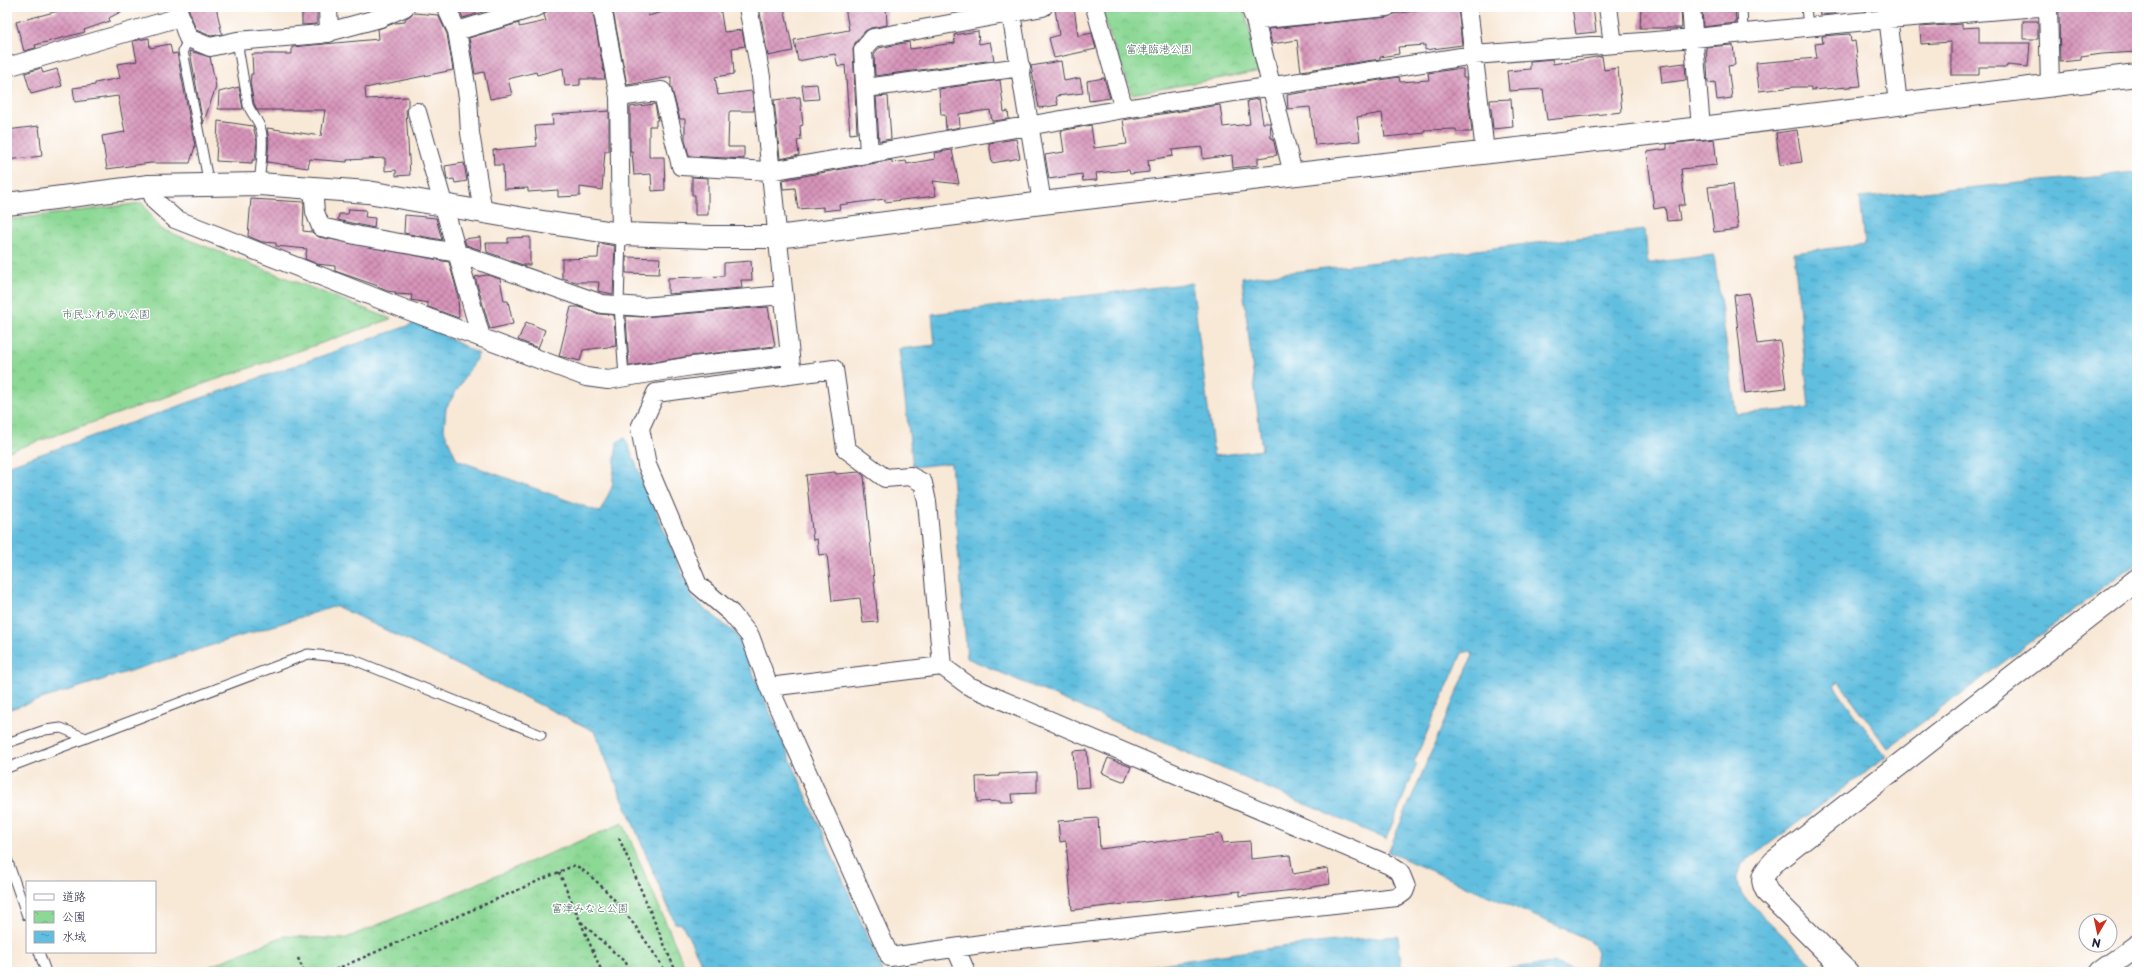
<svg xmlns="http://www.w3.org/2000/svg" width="2144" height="979" font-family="'Playpen Sans','Klee One',sans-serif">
<defs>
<pattern id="park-crowns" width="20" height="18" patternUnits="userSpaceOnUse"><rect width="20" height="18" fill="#8cd895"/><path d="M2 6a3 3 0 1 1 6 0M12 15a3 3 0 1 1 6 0" fill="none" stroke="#78b981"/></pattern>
<pattern id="water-ripples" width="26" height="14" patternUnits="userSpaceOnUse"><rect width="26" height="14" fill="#61bedf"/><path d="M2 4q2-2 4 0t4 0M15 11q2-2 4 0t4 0" fill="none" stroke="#509ab6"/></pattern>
<pattern id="building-cross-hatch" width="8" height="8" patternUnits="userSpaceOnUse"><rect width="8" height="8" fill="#d794ba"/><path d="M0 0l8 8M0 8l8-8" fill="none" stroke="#ae7898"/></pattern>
</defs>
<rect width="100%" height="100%" fill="#fff"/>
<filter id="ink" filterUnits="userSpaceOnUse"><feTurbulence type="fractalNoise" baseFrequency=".025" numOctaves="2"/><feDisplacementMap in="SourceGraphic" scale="8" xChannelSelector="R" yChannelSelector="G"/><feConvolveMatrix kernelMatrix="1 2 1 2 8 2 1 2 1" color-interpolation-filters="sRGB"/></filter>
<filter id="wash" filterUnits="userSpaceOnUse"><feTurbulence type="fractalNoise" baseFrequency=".012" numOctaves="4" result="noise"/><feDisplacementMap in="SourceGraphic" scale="16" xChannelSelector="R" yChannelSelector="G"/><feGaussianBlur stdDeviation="0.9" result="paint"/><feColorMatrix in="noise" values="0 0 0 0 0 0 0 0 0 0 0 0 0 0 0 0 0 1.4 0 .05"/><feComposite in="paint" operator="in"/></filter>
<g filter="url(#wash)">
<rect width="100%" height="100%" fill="#f8e8d6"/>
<path fill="url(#park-crowns)" stroke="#577d68" d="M1099,7H1243L1261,71L1132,94Z
M142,203L161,229L391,319L7,452V220Z
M623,823L687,972H196L284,936L344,939Z"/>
<path fill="url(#water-ripples)" stroke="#42708d" d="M2137,172V563L1888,748L1839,682L1834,686L1886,757L1742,864L1737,880L1742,895L1820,972H1594C1592,953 1606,955 1585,938L1388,852L1473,655L1471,651L1462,653L1414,762L1417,764L1386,839L967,658L951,463L913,467L899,349L935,345L932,314L1192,283L1214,456L1262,450L1242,278L1645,230L1648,263L1714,255L1736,414L1809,408L1794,253L1865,244L1860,198Z
M419,322L479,354L446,408L444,430L457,460L600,512L612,487L617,442L625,438L693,599L736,634L883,972H706L682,924L675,923L594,731L336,606L7,710V466Z
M1398,936L1402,972H1114C1208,956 1303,942 1398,936Z
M1553,963L1585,972H1479Z"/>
<g id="blocks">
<path fill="url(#building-cross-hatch)" d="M55,7H130L109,18L110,21L84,30L85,32L35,45L36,48L24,51L16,22L58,11Z
M188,7H216L222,34L211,36L196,30Z
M458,7H499L463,18Z
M562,7H592L605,79H580V85L565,86L563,68L537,75L536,72L508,79L512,95L490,99L484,72L475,74L469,38L519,23V27L546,21L544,15L547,11Z
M629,7H647L648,16L680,7H720L724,32L742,30L745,46L732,48L734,74L715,77L718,95L752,91L754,111H730L729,113L728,147H744V159L689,156L685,140V119H680L671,87V77L627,85L613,11Z
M759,7H784L793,51L768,56Z
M845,7H886L887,25L871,28L865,31L855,43L853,50L857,133L850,134L845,65L838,67L835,54L798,61L794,40L849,30Z
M1074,7L1078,36L1092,33L1096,49L1054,58L1049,38L1059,35L1055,9Z
M1438,7H1458L1462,45L1425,50V45L1398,47L1399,54L1380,57V59L1301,71L1297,40L1272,44L1268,29L1388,17L1394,14Z
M1572,7H1593L1596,32L1576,34Z
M1641,7H1681L1682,28H1640Z
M1702,7H1735L1736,23L1703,27Z
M1819,7H1834L1835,14L1820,15Z
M2099,7H2137V52L2102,54L2081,57V60L2060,62L2059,11Z
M302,12H317V24L302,25Z
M414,13L438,15L447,34L453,70L365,88L366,99L408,97V106L406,110L410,175L396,176V170L385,171V158L347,160V162L310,159L308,168L267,162L269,142L267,128L321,136L325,110H257L254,103L250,83L251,74H253L252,54H292V47L379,39L378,29L395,23L405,22V19Z
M2023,21H2038V39H2023Z
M1962,24V28L1979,27V43H2030L2028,67L2007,65V67H1979V75H1951V42L1921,44L1920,27Z
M978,31L979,44L990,42L994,60L875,76L874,54L879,48L909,42L910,49L955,43L954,35Z
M1850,34L1851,42L1855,41L1861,86L1811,90V87H1794L1759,91L1756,63L1817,58L1815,44L1823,43L1822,36Z
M149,38L150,48L170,44L172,54L177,53L195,146L190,163H151L107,169L102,136L125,132L118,96L75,102L73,88L95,85V83L120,78L117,64L137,61L133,41Z
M1733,45L1735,65L1728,66L1732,98L1717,100L1715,82L1708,83L1706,47Z
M190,51L210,57L216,87L203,124Z
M1602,56L1604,70L1618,68L1622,112L1547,120L1543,89L1509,91L1507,71L1530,69V61L1552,59L1553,64Z
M1061,61L1064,81L1080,78L1083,93L1056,96L1058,105L1039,108L1031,66Z
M1685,63L1686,80L1662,83L1660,66Z
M41,68L43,73L57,69L62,86L31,94L25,73Z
M1455,69H1463V78H1466L1472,132H1456V129L1424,130L1425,133L1385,137L1382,113L1357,117L1360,141L1315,145L1310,107L1288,109L1287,95L1399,77L1400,82L1429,80L1428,73Z
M1104,78L1110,98L1089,101L1087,81Z
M1000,80L1004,112L1008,111L1009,119L992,121L990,110L959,114L960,127L946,130L945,115H941L939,89Z
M817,84L819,99L804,100L802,85Z
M239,87L243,109H218L219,92Z
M888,96L891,139L879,141L876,97Z
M800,97L803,125L800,126L801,140L797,141L799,155L780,159L774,100Z
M1259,99L1263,123H1270L1271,138H1273L1277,155L1258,158V165L1233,168L1232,155L1203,159L1202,147L1172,150L1173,156L1148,160L1149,172L1130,174L1129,170L1096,173L1097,180L1083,181L1082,174L1049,179L1045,155L1064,152L1061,131L1091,125L1094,148L1127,144L1123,120L1220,105L1223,127L1250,124L1247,101Z
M1511,99L1513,127L1493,129L1490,100Z
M655,104L658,120H656V126H649V157H664L665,190L652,191L651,174L634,175L632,151H630V107Z
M609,111V151H605L602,190L580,187V196L558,197V190L528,192V188L504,189L503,165H494L493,150L537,146L535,126L553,125L552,115Z
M218,121L253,126L257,142L255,160H252V163L216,161Z
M39,126L42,156L7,160V130Z
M1797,130L1802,162L1780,165L1776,133Z
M1016,139L1020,158L992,163L989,143Z
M1714,139L1717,165L1681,169L1685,205H1678L1680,220L1667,221L1665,207L1654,209L1647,152L1667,149V144Z
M952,150L959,184L933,181L936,196L885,202V199L839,205L840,209L823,211V207L798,209L795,188L783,189L782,180L892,160V163L906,161L907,164L935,159L934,153Z
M464,163L467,181L455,183L454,179L447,180L445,166Z
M692,177L708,178V215H695V195H692Z
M1733,184L1738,229L1714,232L1708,187Z
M251,199L304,202L303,231L312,232L319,237L449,262L458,295L459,318L428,307V303L411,300L412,295L395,294L396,292L387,291L378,287V286L335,271V266L317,264L305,259L307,249L276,246V243L262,242L248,236Z
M349,209L366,210L365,217L375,218L374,228L338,220L339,214H348Z
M405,215L436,218L442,240L404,233Z
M480,237L481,250L466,245L464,239Z
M530,237V265H523L487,252L486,243H508V238Z
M599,243L615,246L613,294L598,291L599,282H576L562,278V259L598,258Z
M626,257L660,258L659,274L626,273Z
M751,261L752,280H741L742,288L668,294V278L724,276V263Z
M487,275L500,279L504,301H508L513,324L490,329L475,277Z
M1749,293L1757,344L1780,341L1786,388L1745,393L1734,295Z
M571,307H579L599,314L614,315L616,346L583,350L580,361L559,356Z
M768,307L775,346L691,356L629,366L626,316L643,317Z
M526,322L545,330L538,348L518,340Z
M835,472L836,474L859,472L864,476L878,622L863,623L860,598L832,601L827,554L819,555L817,539L813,540L806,475Z
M1087,750L1090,787L1076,788L1073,751Z
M1108,758L1131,767L1125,782L1102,773Z
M1037,772V793L1012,794L1013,803H1000V801L977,802L976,777L999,776V774Z
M1098,818L1100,849L1221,834L1223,843L1250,841L1251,859L1290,855L1293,874L1328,868L1330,884L1294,890L1240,896V891L1072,910L1066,841L1060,842L1058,821Z"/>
</g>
</g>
<g filter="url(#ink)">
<use href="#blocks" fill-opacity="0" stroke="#424052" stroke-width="1"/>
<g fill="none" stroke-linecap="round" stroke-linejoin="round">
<g stroke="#424052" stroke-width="11">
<path id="service" d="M1742,7L1743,32
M1806,7L1808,27
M188,38L183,51L209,185
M237,41L248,105C251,114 259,120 261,130C265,143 260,170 259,184
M621,234L619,305L624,377
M7,743L45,730L61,728L86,738
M7,768L308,654L349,658L541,735
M7,859L27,916
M39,952L46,972"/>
</g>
<g stroke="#424052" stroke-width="20">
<path id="minor" d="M177,7L188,38L210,47L237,41L321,34L380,18L405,7
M328,7L329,33
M446,7L457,31L537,7
M602,7L619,97L621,234
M748,7L761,77L791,366
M1010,7L1042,203
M1095,7L1124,109
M1250,7L1255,20L1293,174
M1468,7L1485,152
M1608,7L1613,44
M1691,7L1701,128
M1887,7L1898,104
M2048,7L2050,85
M1255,20L1387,7
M457,31L468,97L470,133L483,212
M7,67L180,17
M866,88L1021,67
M619,97L662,91L681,166L770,171L1124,109L1474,55L1694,38L1888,19L2039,7
M417,112L481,337
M869,154L863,50L873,38L1043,7
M149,186L155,201L175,219L407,310L586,377L608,380L692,366L789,355
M313,187L315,212L321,227L360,236L457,253L602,304L642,307L783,295
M769,687L942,666L969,686L1389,865L1400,872L1406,887L1404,892L1397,897L1003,941L890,957L769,687L750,636L731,613L698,585L647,465L640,428L656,393L834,369L846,449L885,478L910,476L923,483L927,502L942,666
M956,949L966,972"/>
</g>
<g stroke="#424052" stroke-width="24">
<path id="tertiary" d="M7,204L149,186L259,184L368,192L530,220L621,234L709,237H777L1042,203L1701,128L2137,75
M1847,972L1768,893C1759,878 1763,874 1774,862L2137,580
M2101,972L2137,946"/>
</g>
<path stroke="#424052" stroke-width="2.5" stroke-dasharray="3 3" stroke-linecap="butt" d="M619,838L676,972
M559,872L602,972
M581,922L626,963L631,972
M298,958L304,972
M330,972L575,865C612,888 643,936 666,972"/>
<use href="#service" stroke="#fff" stroke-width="9"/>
<use href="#minor" stroke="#fff" stroke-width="18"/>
<use href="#tertiary" stroke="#fff" stroke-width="22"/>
</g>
</g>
<g text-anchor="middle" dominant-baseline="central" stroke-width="3" stroke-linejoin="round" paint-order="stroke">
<g font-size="11" fill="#47625a" stroke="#fff">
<text x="1159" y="48">富津臨港公園</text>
<text x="106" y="313">市民ふれあい公園</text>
<text x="590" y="907">富津みなと公園</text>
</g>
</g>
<rect width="2144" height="979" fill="none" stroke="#fff" stroke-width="24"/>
<rect x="26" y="881" width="130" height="72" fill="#ffffff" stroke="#a7a7b1"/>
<rect x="34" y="894" width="20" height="6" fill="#ffffff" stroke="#a7a7b1"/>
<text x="62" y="901" font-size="12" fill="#22223b">道路</text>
<rect x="34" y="911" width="20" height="12" fill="url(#park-crowns)" stroke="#a7a7b1"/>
<text x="62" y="921" font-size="12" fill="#22223b">公園</text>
<rect x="34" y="931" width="20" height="12" fill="url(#water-ripples)" stroke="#a7a7b1"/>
<text x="62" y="941" font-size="12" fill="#22223b">水域</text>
<g transform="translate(2098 933) rotate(189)"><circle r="19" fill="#ffffff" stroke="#a7a7b1"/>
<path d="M0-3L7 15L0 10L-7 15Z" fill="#c8321e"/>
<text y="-6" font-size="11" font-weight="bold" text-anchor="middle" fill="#22223b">N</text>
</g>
</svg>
